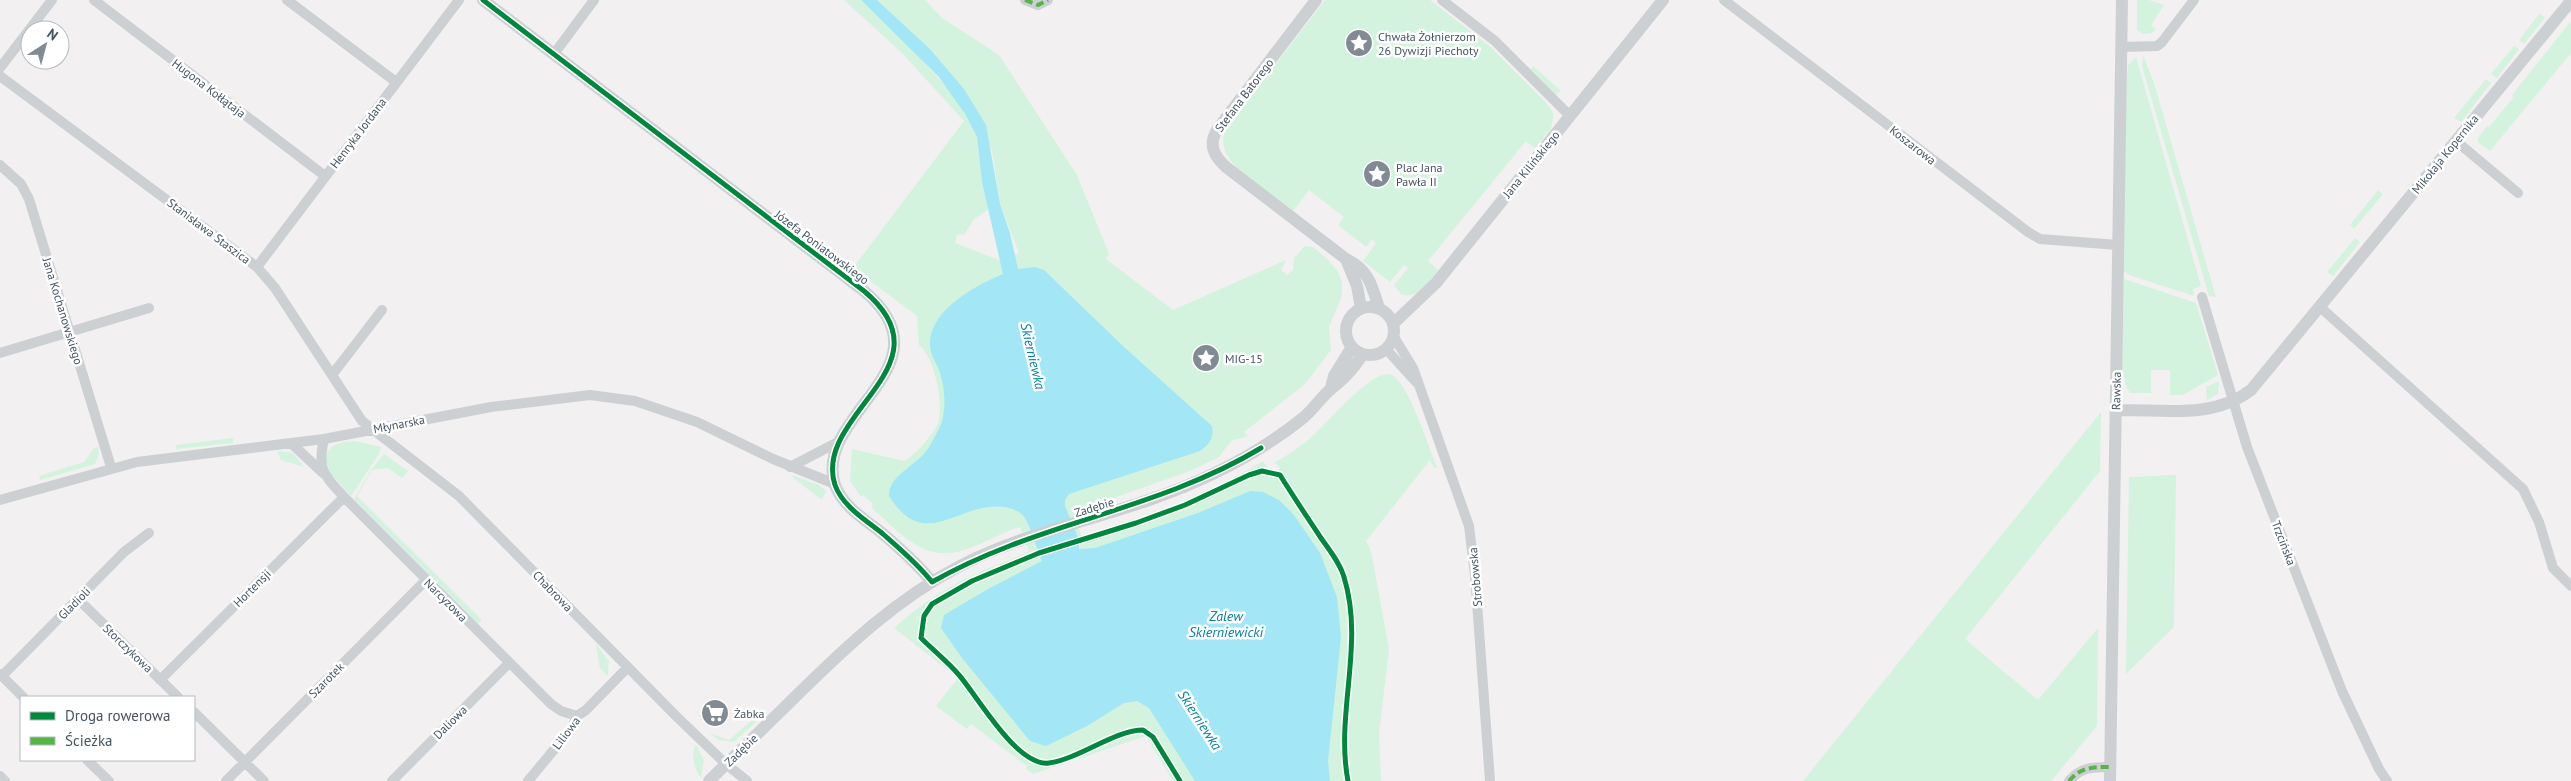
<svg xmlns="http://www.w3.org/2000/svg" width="2571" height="781" font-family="'PT Sans',sans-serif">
<rect width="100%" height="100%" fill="#f2f0f1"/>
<path fill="#d3f3de" d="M844,0H861L901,37L954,95L977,137L982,182L989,209L974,219L964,235L957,234L955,243L999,260L1019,253L1000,204L992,151L963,89L930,49L877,0H925L942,18L999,55L1077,175L1109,254L1106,259L1173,310L1286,260L1281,270L1287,275L1293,270L1294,258L1305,246L1313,247L1327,259L1337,270L1342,282V296L1329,327L1331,350L1305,384L1244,432L1248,436L1231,441L1219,457L1190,471L1074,512L1081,536C1145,516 1206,496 1263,461L1272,476L1280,469L1275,462C1289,456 1304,443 1316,433C1328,422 1375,366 1392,375C1409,384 1429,448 1437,467L1434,468L1430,460L1366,541L1371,551L1389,649L1379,734L1381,781H1173L1146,736L1033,774L1026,769L1027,766L971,724L967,729L964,727L936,706L958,678L894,628C918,606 945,588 975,574C992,566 1011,560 1029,551L1020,527C1003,532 987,542 970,548C926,566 901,534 871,507L873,504L863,495L861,497L850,481L852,449L904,461C913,458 935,432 938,423C944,405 935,357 919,345L917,316L853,268L964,121L902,53Z
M1325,0H1430L1493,49L1546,103L1554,114L1551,129L1535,148L1526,141L1428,261L1438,270C1428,283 1419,300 1401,294L1394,285L1408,268L1404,265L1390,282L1363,261L1376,243L1372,239L1366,247L1338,225L1344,217L1309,190L1293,211C1271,194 1207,160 1227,128Z
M2137,0H2149L2164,5L2151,25L2156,29L2152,33L2143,34L2137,30Z
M2540,13L2545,18L2524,44L2519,40Z
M2571,21V53L2490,151L2478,142V138L2487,126L2489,127L2513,98L2512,95Z
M2514,46L2519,49L2497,78L2491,74Z
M2143,55L2154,83L2216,297L2209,296L2142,66Z
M2136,57L2201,286L2193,289L2194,296L2132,276L2123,271L2126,87L2128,65Z
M1533,66L1561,91L1556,95L1531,69Z
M2486,79L2491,83L2461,122L2454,118Z
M2378,190L2383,194L2354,229L2350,225Z
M2355,238L2360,242L2333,276L2327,272Z
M2124,279L2196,303L2218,375L2183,395H2170V370H2151V393H2130L2125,384V377H2122Z
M2219,381L2218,394L2207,400L2206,387Z
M2101,412L2100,471L1965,639L2038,700L2098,628L2097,726L2051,781H1803Z
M233,438V443L176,449V445Z
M355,441L381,447L379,454L351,496L330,473L325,458C330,443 341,442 355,441Z
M98,447L99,454L95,464L40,480L39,476L84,462L94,448Z
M277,451L293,453L304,467L281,460Z
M384,454L408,471L402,478L388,468L372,470L357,496L482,620L478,624L354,499L371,470Z
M2176,475L2174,627L2126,674L2129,477Z
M794,476L819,485L826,491L822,500L792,477Z
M596,644L609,661L608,676L600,669Z
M752,720L756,722L734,742L719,740L709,733L729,740Z
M696,745L704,760L701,778C695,772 690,751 696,745Z"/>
<path fill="#a3e6f5" d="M861,0H877L930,49L964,89L986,125L1000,204L1010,233L1018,269L1035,267L1044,270L1124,347L1212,426C1214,438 1210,444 1200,451L1069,494L1065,500V506L1079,540V549L1095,548L1198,513L1250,491L1263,492L1279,500L1294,515L1320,553L1337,597L1341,637L1328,761L1330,781H1195L1149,708L1137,701L1124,703L1087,726L1046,746L1030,741L962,658L941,628L944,615L988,589L1042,561C1036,547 1032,530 1025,518C1022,513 1014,509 1009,508C960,497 927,556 889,496C888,476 917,465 927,450C932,443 936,434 940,427C947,410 945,387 939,370C937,364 933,359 931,352C922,314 974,286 1003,274L982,182L977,137L965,114L939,77Z"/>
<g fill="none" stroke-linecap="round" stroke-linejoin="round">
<path stroke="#cdd0d2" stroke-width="10" d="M94,0L325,176
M287,0L396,82
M1025,0L1038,5L1048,0
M1442,0L1495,41L1570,116
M1724,0L2028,232L2040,239L2118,245
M2121,47L2157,46L2162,42L2194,0
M554,54L594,0
M0,68L52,0
M0,76L257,267L275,288L362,421L459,496L676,716L726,764L747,781
M2456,141L2518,193
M0,165L21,184L29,199L111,467
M257,267L459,0
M2202,297L2247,447L2342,691L2379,769L2387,781
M2320,307L2523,489L2539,522L2553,568L2571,586
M1394,337L1413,368L1469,526L1475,575L1490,781
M1386,349L1416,382
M0,353L149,308
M332,375L382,310
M324,439C317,470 324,475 344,497L551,704L561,711L577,716
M291,443L323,473
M790,467L840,441
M0,500L137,462L324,439L491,407L590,395L635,401L697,422L773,459L835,484
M78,599L178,697
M0,674L23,697
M2,676L124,552L149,533
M160,680L344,497
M194,712L264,781
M87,760L109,781
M0,776L5,781
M226,781L426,580
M392,781L509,663
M528,781L572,728L577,716L586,710L628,667
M2069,781C2081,767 2092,767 2110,767"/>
<path stroke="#cdd0d2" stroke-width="12" d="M483,0L864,291C954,366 812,414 835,485C843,507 866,520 883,534C900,549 918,564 932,582
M1316,0L1217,130C1208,145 1214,156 1226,167L1346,259C1369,270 1372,286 1379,308
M1346,259L1357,286L1361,308
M1346 331a24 24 0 1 1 48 0a24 24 0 1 1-48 0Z
M1394,323L1436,283L1663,0
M1331,388L1334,376L1352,347
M2116,410C2162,409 2212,420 2251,390L2571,1
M709,781C737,753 767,725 795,697C846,647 896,599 960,566C1019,535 1086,522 1149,500C1204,481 1257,455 1303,418C1314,409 1321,397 1331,389C1346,377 1352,370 1363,354
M2110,781L2122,0"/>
<path stroke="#57b448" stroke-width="4" stroke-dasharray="8 4" stroke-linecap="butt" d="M1025,0L1038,5L1048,0
M2069,781C2081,767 2092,767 2110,767"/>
<g stroke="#fff" stroke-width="8">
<path id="cycleway" d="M483,0L864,291C954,366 812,414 835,485C843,507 866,520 883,534C900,549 918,564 932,582C1037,522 1156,511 1261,448
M1180,781L1153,737L1143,730C1115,730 1079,759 1049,763C1017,767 978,697 959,675C948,662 933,650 921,638L924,616L932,604L972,581L1039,553L1136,523L1185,505L1249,475L1262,471L1280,475C1293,496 1307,517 1321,538C1330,551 1340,563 1344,577C1365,645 1335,713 1348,781"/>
</g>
<use href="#cycleway" stroke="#00873e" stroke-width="5"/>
</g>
<defs>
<g id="sight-disc" transform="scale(1.4375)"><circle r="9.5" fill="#828b93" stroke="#fff"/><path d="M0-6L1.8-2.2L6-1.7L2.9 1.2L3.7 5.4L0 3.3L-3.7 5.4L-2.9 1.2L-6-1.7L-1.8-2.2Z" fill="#fff"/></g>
<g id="supermarket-disc" transform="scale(1.4375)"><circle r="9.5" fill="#828b93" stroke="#fff"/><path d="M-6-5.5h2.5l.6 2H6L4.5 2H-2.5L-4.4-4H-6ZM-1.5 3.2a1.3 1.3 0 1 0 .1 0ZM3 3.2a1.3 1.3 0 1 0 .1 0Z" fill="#fff"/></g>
</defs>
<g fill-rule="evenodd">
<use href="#sight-disc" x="1359" y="43"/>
<use href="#sight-disc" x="1377" y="174"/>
<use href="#sight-disc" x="1206" y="358"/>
<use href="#supermarket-disc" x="715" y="713"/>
</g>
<g text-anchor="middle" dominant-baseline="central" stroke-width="5" stroke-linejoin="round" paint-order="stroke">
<g font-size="12" fill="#455460" stroke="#fff" text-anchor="start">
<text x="1378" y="36">Chwała Żołnierzom<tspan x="1378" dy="14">26 Dywizji Piechoty</tspan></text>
<text x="1396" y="167">Plac Jana<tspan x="1396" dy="14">Pawła II</tspan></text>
<text x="1225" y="358">MIG-15</text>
<text x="734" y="713">Żabka</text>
</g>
<g font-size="12" fill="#455460" stroke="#fff">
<text transform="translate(209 88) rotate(37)">Hugona Kołłątaja</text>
<text transform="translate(1244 95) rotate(-53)">Stefana Batorego</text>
<text transform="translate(358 133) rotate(-53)">Henryka Jordana</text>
<text transform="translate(1913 145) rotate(38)">Koszarowa</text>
<text transform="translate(2445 154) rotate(-51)">Mikołaja Kopernika</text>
<text transform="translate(1531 164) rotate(-51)">Jana Kilińskiego</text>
<text transform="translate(209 231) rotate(37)">Stanisława Staszica</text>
<text transform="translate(822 247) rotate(37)">Józefa Poniatowskiego</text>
<text transform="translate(63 311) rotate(73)">Jana Kochanowskiego</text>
<text transform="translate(2116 391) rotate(-89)">Rawska</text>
<text transform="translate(399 424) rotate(-11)">Młynarska</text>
<text transform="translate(1094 507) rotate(-17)">Zadębie</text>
<text transform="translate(2284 543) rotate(69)">Trzcińska</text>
<text transform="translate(1475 577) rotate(-95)">Strobowska</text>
<text transform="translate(252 588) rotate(-45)">Hortensji</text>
<text transform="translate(553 591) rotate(46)">Chabrowa</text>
<text transform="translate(446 600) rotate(45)">Narcyzowa</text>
<text transform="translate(74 603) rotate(-45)">Gladioli</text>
<text transform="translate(128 648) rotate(44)">Storczykowa</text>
<text transform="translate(326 680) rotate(-45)">Szarotek</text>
<text transform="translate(450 722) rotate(-45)">Daliowa</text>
<text transform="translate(566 733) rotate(-53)">Liliowa</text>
<text transform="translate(741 750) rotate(-44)">Zadębie</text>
</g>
<g font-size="14" font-style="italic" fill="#03819f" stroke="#fff">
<text transform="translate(1033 356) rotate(77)">Skierniewka</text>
<text x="1226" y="616">Zalew<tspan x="1226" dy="16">Skierniewicki</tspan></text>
<text transform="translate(1200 720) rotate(57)">Skierniewka</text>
</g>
</g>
<rect x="20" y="696" width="175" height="65" fill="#ffffff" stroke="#b5bbbf"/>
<rect x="30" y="712" width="25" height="8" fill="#00873e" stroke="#b5bbbf"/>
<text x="65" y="721" font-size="15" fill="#455460">Droga rowerowa</text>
<rect x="30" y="737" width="25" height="8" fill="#57b448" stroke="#b5bbbf"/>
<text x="65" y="746" font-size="15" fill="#455460">Ścieżka</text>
<g transform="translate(45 45) rotate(36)"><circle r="24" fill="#ffffff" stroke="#b5bbbf"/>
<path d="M0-4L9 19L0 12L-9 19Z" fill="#828b93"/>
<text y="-8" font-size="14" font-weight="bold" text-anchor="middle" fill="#455460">N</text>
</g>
</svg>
